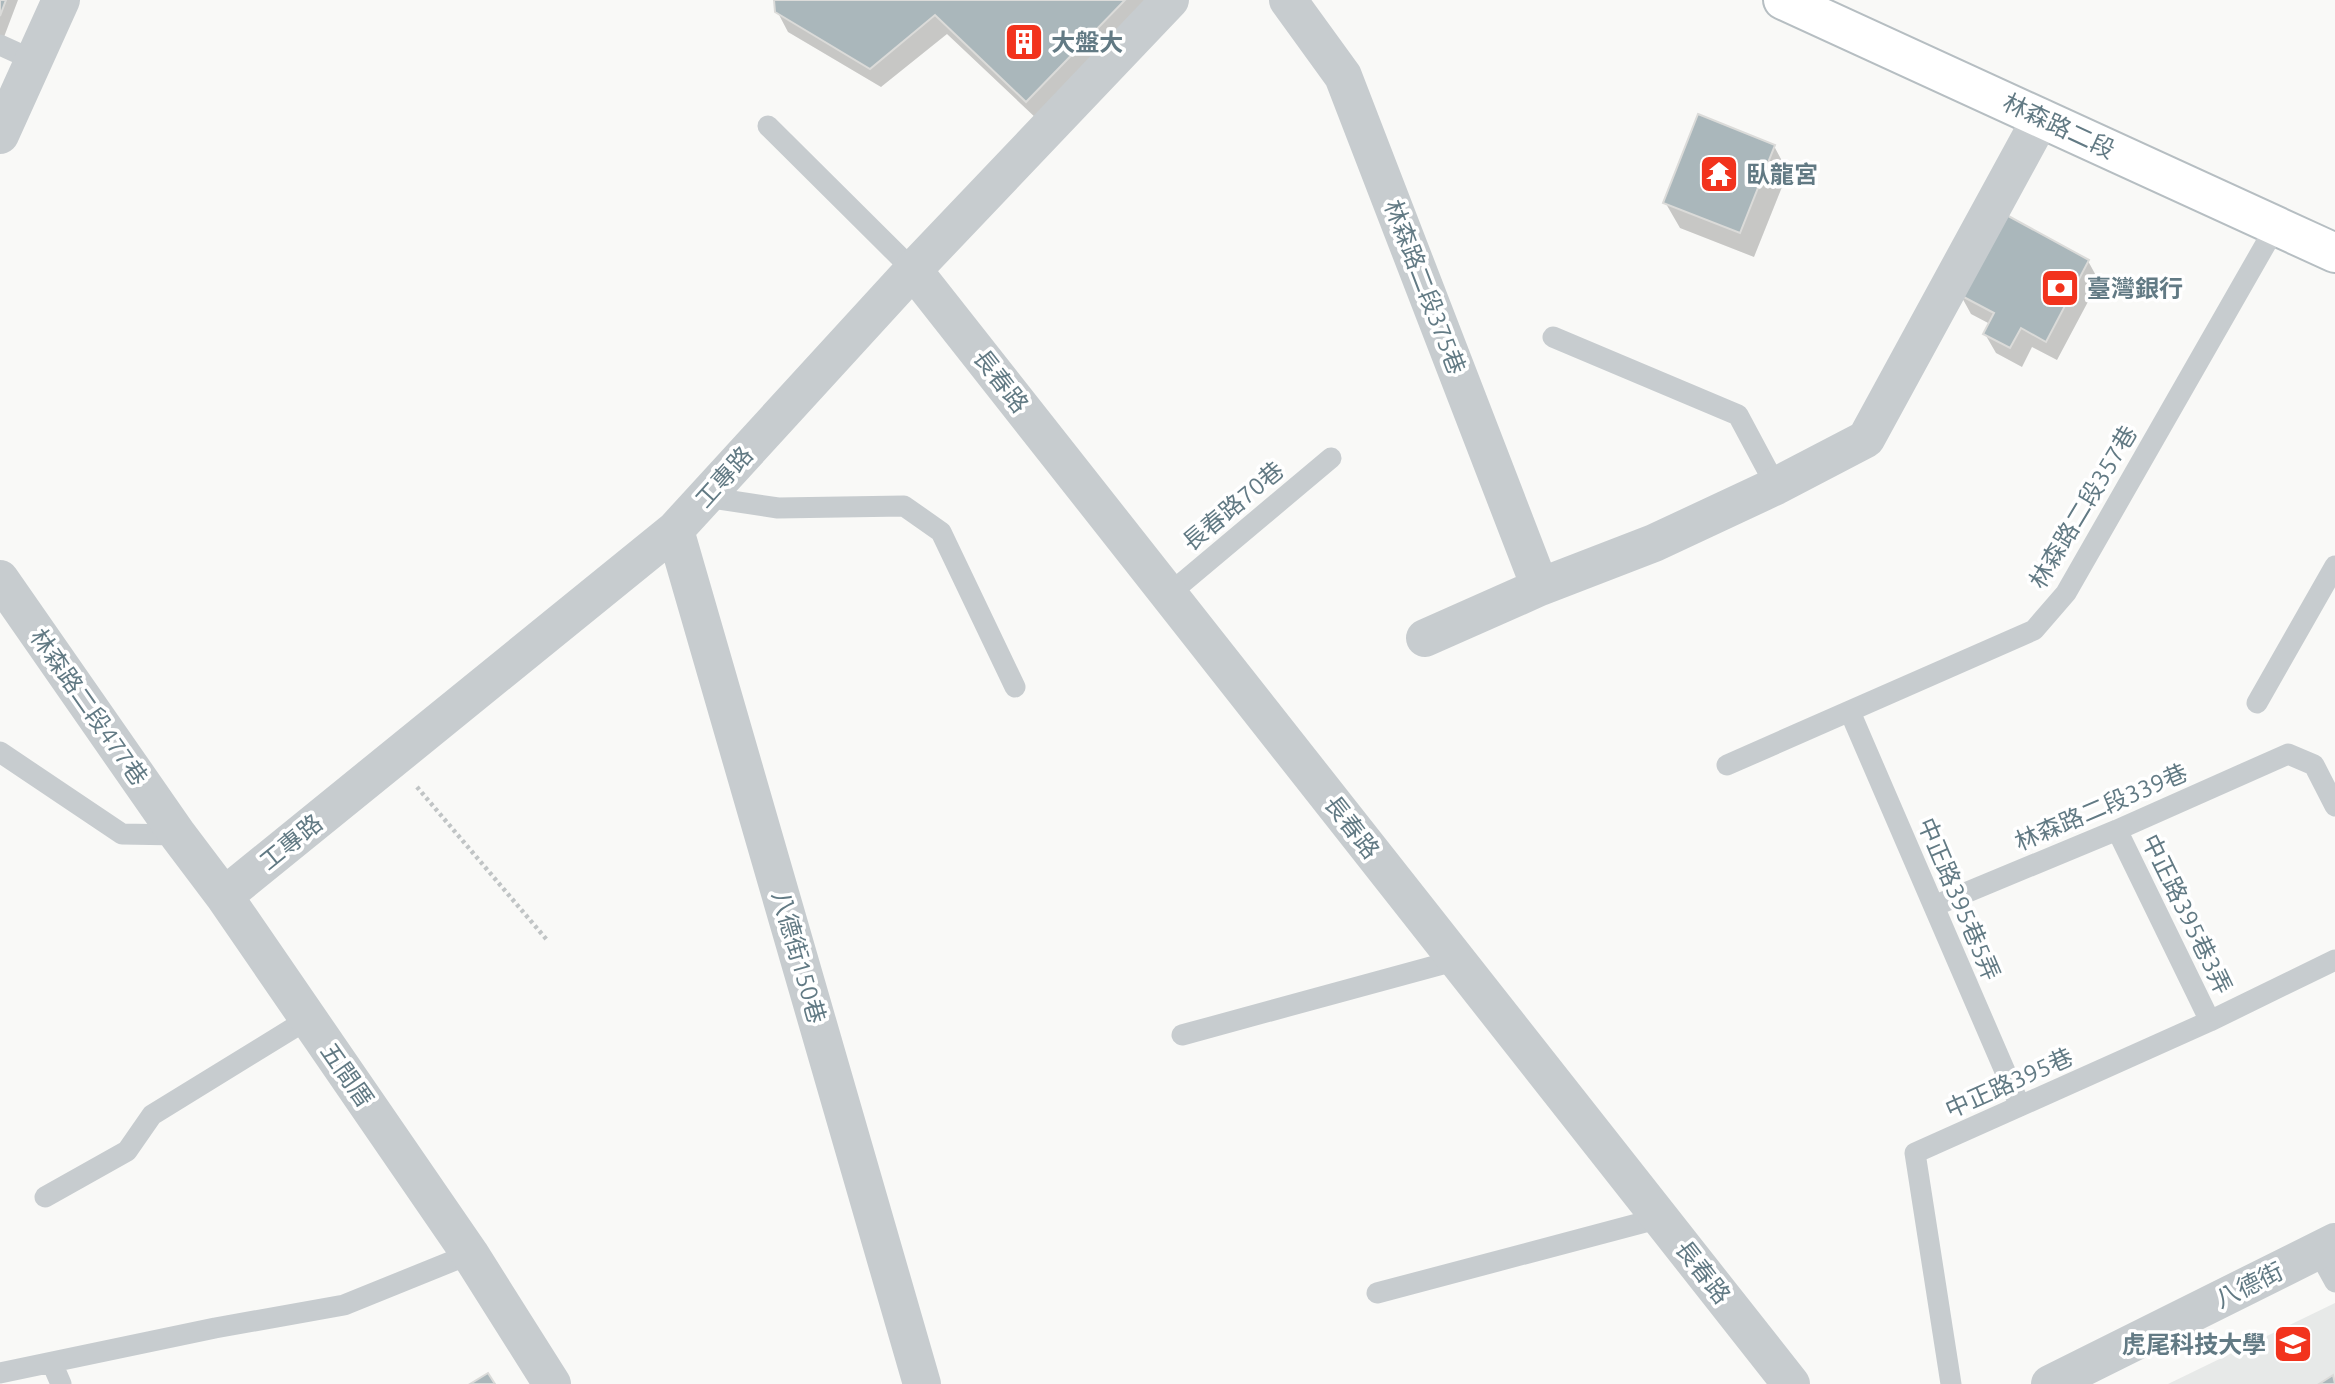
<svg xmlns="http://www.w3.org/2000/svg" width="2335" height="1384" font-family="Ubuntu,'Noto Sans TC',sans-serif">
<rect width="100%" height="100%" fill="#f9f9f7"/>
<path fill="#e7e9e8" d="M2335,1303V1384H2168Z"/>
<path fill="#0003" d="M0,0H18L4,37L0,35Z
M776,0H1155L1038,120L947,34L881,87L788,32L777,11Z
M1774,146L1788,172L1754,257L1680,228L1665,202Z
M2088,261L2099,281L2057,360L2032,347L2022,367L1996,353L1985,334L1990,324L1971,314L1960,294Z"/>
<path fill="#aab7bb" stroke="#dbdbd9" stroke-width="2" d="M0,0H6L0,16Z
M774,0H1125L1026,102L935,15L870,69L775,12Z
M1698,114L1775,145L1740,233L1663,203Z
M2001,212L2089,260L2046,342L2021,328L2010,348L1983,334L1994,313L1958,294Z
M488,1373L495,1384H470Z
M2333,1375L2335,1384H2319Z"/>
<g fill="none" stroke-linecap="round" stroke-linejoin="round">
<g stroke="#b6bec2" stroke-width="42">
<path id="secondary" d="M1783,0L2335,253"/>
</g>
<path stroke="#c0c4c5" stroke-width="4.5" stroke-dasharray="3.5 3.5" stroke-linecap="butt" d="M417,787L547,940"/>
<path stroke="#c7cccf" stroke-width="21" d="M0,45L33,60
M768,126L913,270
M1553,337L1738,415L1776,486
M705,497L778,508L904,506L941,532L1015,687
M1169,594L1331,458
M2257,703L2335,566
M1850,712L2020,1106
M0,752L122,834L178,835
M1727,765L2034,630L2066,593L2276,226
M2117,830L2210,1021
M1934,906L2117,830L2288,754L2314,765L2335,806
M1182,1035L1457,960
M45,1197L127,1151L152,1115L308,1019
M2318,1251L2335,1282
M1377,1293L1660,1218
M52,1363L61,1384
M0,1373L215,1328L344,1305L470,1254
M1951,1384L1915,1153L2210,1021L2335,960"/>
<path stroke="#c7cccf" stroke-width="38" d="M1288,0L1343,76L1540,587
M0,135L61,0
M913,270L1791,1384
M675,530L922,1384
M0,579L178,835L224,896L470,1254L552,1384
M1425,638L1540,587L1654,543L1776,486L1866,439L2041,118
M224,896L675,530L913,270L1170,0
M2050,1384L2335,1242"/>
<use href="#secondary" stroke="#fff" stroke-width="38"/>
</g>
<defs>
<g id="building-square" transform="scale(2.0125)"><rect x="-9" y="-9" width="18" height="18" rx="4" fill="#f2331d" stroke="#fff"/><path d="M-4-6H4V6H1V3H-1V6H-4ZM-2.5-4.3h1.7v1.8h-1.7ZM.8-4.3h1.7v1.8H.8ZM-2.5-1h1.7V.8h-1.7ZM.8-1h1.7V.8H.8Z" fill="#fff"/></g>
<g id="temple-square" transform="scale(2.0125)"><rect x="-9" y="-9" width="18" height="18" rx="4" fill="#f2331d" stroke="#fff"/><path d="M0-6L5-2H3V0L6.5 2.5H4V6H1.5V3h-3V6H-4V2.5H-6.5L-3 0V-2H-5Z" fill="#fff"/></g>
<g id="bank-square" transform="scale(2.0125)"><rect x="-9" y="-9" width="18" height="18" rx="4" fill="#f2331d" stroke="#fff"/><path d="M-6-4H6V4H-6ZM0-2.3a2.3 2.3 0 1 0 0 4.6a2.3 2.3 0 1 0 0-4.6Z" fill="#fff"/></g>
<g id="university-square" transform="scale(2.0125)"><rect x="-9" y="-9" width="18" height="18" rx="4" fill="#f2331d" stroke="#fff"/><path d="M0-5L7-2L0 1L-7-2ZM-4 1L0 2.5L4 1V4Q0 6-4 4Z" fill="#fff"/></g>
</defs>
<g fill-rule="evenodd">
<use href="#building-square" x="1024" y="42"/>
<use href="#temple-square" x="1719" y="174"/>
<use href="#bank-square" x="2060" y="288"/>
<use href="#university-square" x="2293" y="1344"/>
</g>
<g text-anchor="middle" dominant-baseline="central" stroke-width="7" stroke-linejoin="round" paint-order="stroke">
<g font-size="24" font-weight="bold" fill="#627a84" stroke="#fff" text-anchor="start">
<text x="1051" y="42">大盤大</text>
<text x="1746" y="174">臥龍宮</text>
<text x="2087" y="288">臺灣銀行</text>
<text x="2266" y="1344" text-anchor="end">虎尾科技大學</text>
</g>
<g font-size="24" fill="#627a84" stroke="#fff">
<text transform="translate(2059 126) rotate(25)">林森路二段</text>
<text transform="translate(1425 287) rotate(69)">林森路二段375巷</text>
<text transform="translate(1001 381) rotate(52)">長春路</text>
<text transform="translate(724 477) rotate(-48)">工專路</text>
<text transform="translate(1233 506) rotate(-40)">長春路70巷</text>
<text transform="translate(2083 507) rotate(-59)">林森路二段357巷</text>
<text transform="translate(89 707) rotate(55)">林森路二段477巷</text>
<text transform="translate(2101 807) rotate(-23)">林森路二段339巷</text>
<text transform="translate(1352 827) rotate(52)">長春路</text>
<text transform="translate(291 842) rotate(-39)">工專路</text>
<text transform="translate(1959 899) rotate(67)">中正路395巷5弄</text>
<text transform="translate(2187 914) rotate(64)">中正路395巷3弄</text>
<text transform="translate(799 957) rotate(74)">八德街150巷</text>
<text transform="translate(347 1075) rotate(55)">五間厝</text>
<text transform="translate(2009 1083) rotate(-24)">中正路395巷</text>
<text transform="translate(1703 1272) rotate(52)">長春路</text>
<text transform="translate(2249 1285) rotate(-26)">八德街</text>
</g>
</g>
</svg>
